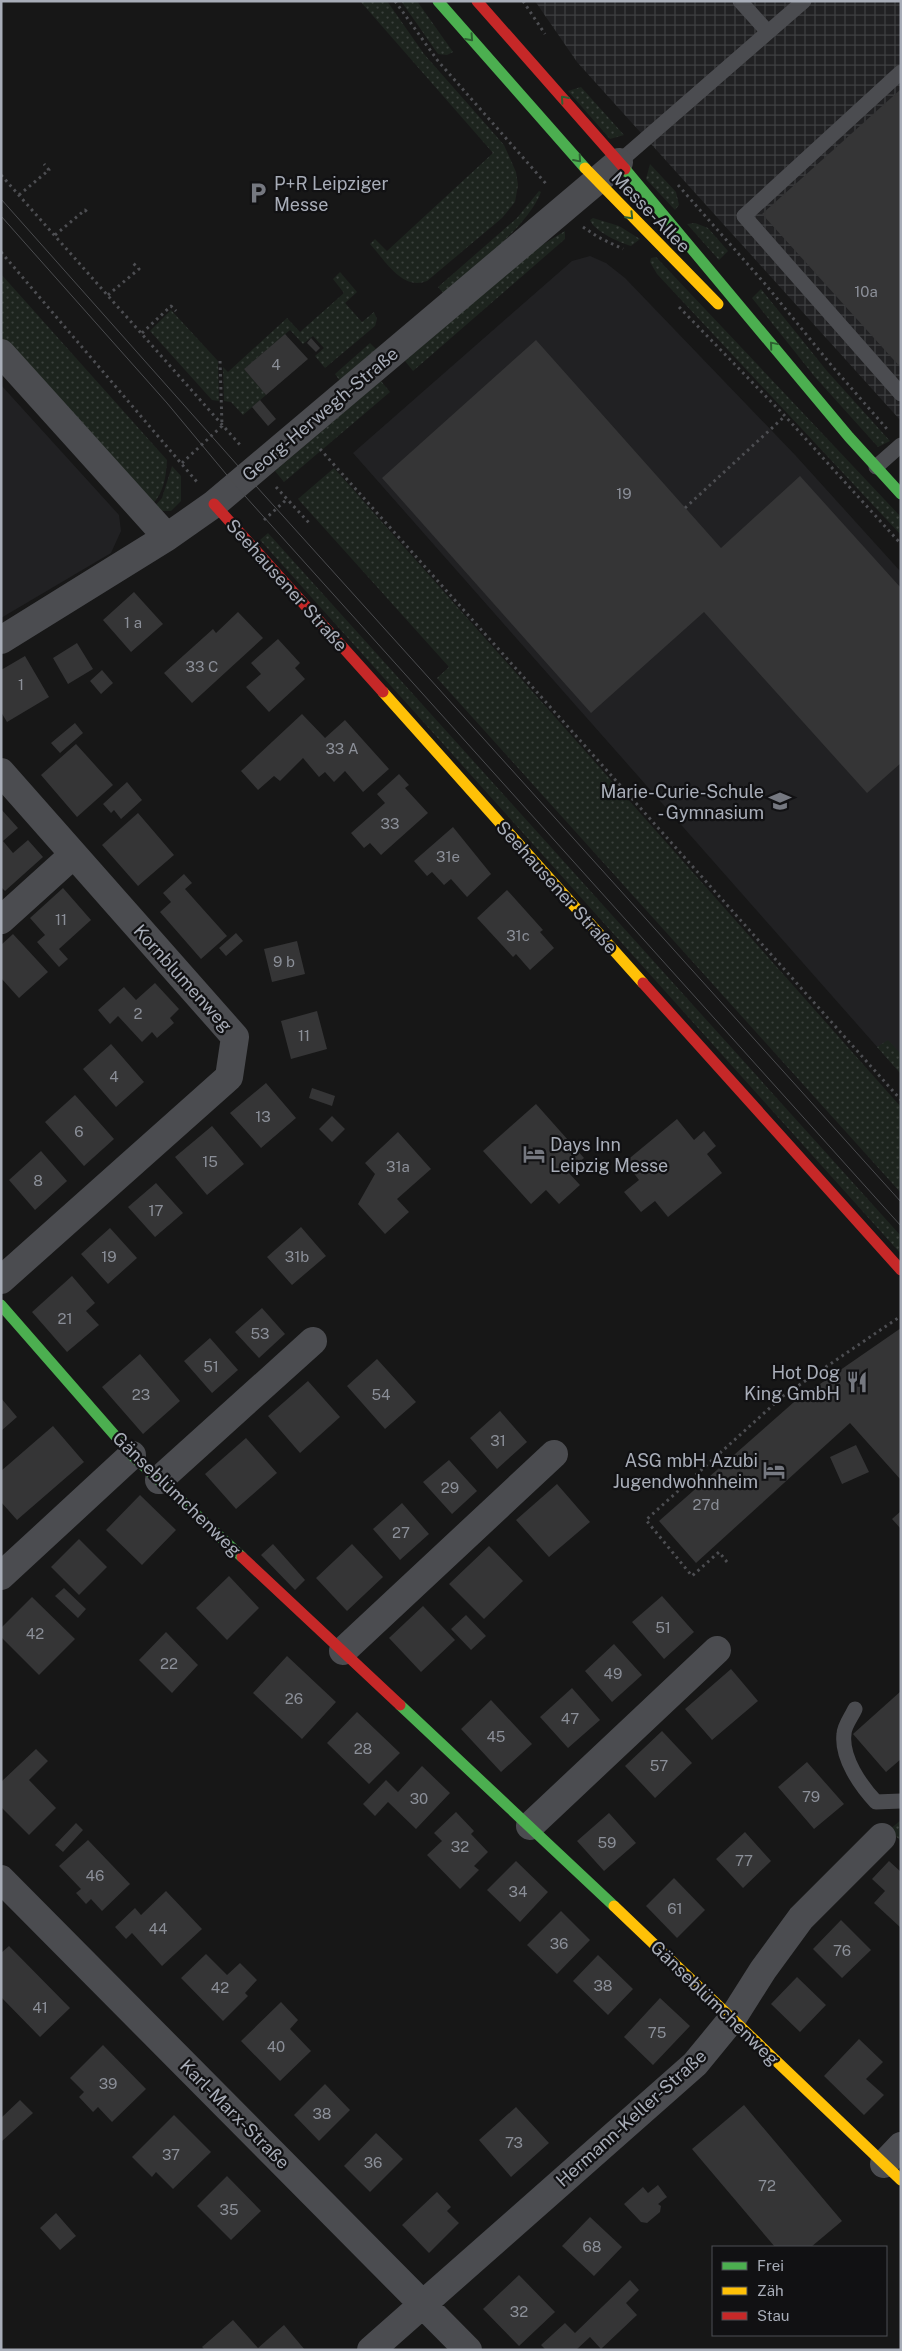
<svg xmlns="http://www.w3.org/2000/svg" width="902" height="2351" font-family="'Public Sans',sans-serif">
<defs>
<pattern id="industrial-grid" width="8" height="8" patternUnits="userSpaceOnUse" patternTransform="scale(1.25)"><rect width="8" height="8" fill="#212123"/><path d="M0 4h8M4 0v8" fill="none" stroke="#3e3f41"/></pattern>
<pattern id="grass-dots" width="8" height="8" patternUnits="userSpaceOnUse" patternTransform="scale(1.25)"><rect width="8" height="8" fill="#1d241e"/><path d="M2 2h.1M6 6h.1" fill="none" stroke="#3b413d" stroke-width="1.8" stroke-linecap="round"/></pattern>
</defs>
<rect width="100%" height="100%" fill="#171717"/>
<path fill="#212123" d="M590,256L606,263L625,278L796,456L901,572V1074L353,453L572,261Z
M1,385L119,515L121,531L111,553L1,618Z"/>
<path fill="url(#industrial-grid)" d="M535,1H901V421L577,62Z"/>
<path fill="url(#grass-dots)" d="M360,1H387L424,54L504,145L516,172L518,185L515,202L502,218L427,281C402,291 385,260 370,244L375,239L387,251L493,153Z
M401,1H417L453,52L447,55L438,54Z
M581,87L624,135L610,139L568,91Z
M650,164L676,192L679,205L675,210L646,179Z
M539,191L541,192C527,228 473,267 444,294L438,287L517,218Z
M593,218L619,226L640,239L631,246C619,242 595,232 590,220Z
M695,223L708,228L728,251L719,260L687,224Z
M565,231V239L413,371L405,361L537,248Z
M656,257L901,517V535L657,274L650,262L651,258Z
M340,272L357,292L345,303L362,322L374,312L377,319L375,326L325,368L315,356L324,348L313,336L303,344L290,330L244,369L266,395L243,415L231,402L224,401L223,367L228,372L287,318L300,332L344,293L333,279Z
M1,274L167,460C166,477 164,492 152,505L1,338Z
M761,289L827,371L890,441L878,447L815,377L752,298Z
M171,310L218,361L219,401L212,400L150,331Z
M370,343L376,349L340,381L335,374Z
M381,381L390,392L284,482L275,471Z
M172,466L181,476V501L171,511H161L154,507L162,498Z
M334,468L901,1107V1193L437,678L449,667L298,499Z
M268,533L901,1236V1254L260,540Z
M888,1040L901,1054V1074L877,1047Z
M901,1820V1841L889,1830Z"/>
<path fill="#353536" d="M901,89V368L762,214Z
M285,334L308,359L266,395L244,369Z
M311,338L320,348L316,352L307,343Z
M536,340L721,548L800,476L901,588V763L867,793L704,612L591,713L382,478Z
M260,400L276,419L268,426L252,407Z
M134,592L163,624L131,652L103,620Z
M238,612L263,638L192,703L164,673L213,629L216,633Z
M278,639L300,663L295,668L305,679L269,712L246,687L261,674L251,663Z
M77,643L93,669L68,684L53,658Z
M25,656L49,697L7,722L1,712V670Z
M102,670L113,683L101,694L90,681Z
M302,714L325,738L345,720L389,769L363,792L345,771L334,782L325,772L319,777L303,758L280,781L274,776L258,790L241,771Z
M75,723L83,733L60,753L51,743Z
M76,744L113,785L77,817L41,775Z
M399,774L409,785L405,788L428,813L381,855L370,843L364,848L351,833L385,803L377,794Z
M127,782L142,800L121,819L114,810L111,813L103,804Z
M1,809L18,828L3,841L13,853L28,840L43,857L5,891L1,887Z
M138,813L174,855L138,886L102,845Z
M453,827L491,874L467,897L451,879L444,885L432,872L427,876L414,861Z
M184,874L192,883L185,889L227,936L201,959L160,912L171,902L163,893Z
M63,888L91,920L59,949L68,959L59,967L37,942L45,935L30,918Z
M507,890L543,930L540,932L554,948L530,970L516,954L513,957L477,918Z
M236,933L243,941L226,956L219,948Z
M13,934L48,972L19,998L1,978V945Z
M297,941L305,974L272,982L264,949Z
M155,983L179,1009L170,1018L174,1023L157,1038L152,1032L142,1042L118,1016L110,1024L98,1010L124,987L136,1000Z
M317,1011L327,1049L291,1059L281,1021Z
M111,1044L144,1082L116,1107L83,1069Z
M266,1083L296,1118L261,1148L230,1113Z
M312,1088L335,1096L332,1106L309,1098Z
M75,1095L114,1139L84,1166L45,1122Z
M536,1104L584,1158L568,1172L580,1185L559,1204L546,1190L531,1204L483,1151Z
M332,1116L345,1129L332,1142L319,1129Z
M677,1119L694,1140L704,1131L716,1146L707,1154L722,1173L668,1217L655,1201L641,1212L624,1192L639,1180L625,1162Z
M212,1126L244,1164L207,1195L175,1157Z
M398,1132L431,1169L397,1199L409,1212L385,1234L358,1204L375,1174L365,1163Z
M41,1151L67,1181L35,1210L9,1180Z
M156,1183L183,1213L155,1237L128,1207Z
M301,1227L326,1256L292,1285L267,1257Z
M110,1228L137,1258L108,1284L81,1254Z
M72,1276L95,1303L86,1311L99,1325L67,1352L32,1312Z
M262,1308L285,1334L259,1358L235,1332Z
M901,1328V1480L850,1423L696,1563L659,1521L794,1402Z
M210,1338L238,1370L212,1393L184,1361Z
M140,1354L180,1401L143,1434L102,1387Z
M377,1359L416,1402L385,1429L347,1386Z
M308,1381L340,1417L300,1453L268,1416Z
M1,1398L17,1417L1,1431Z
M500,1411L527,1442L497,1469L470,1438Z
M53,1426L84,1462L17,1520L1,1502V1471Z
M246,1438L277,1473L236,1509L205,1474Z
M856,1445L869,1472L842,1484L830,1457Z
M449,1460L477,1491L452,1514L423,1482Z
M557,1484L590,1522L549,1557L516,1520Z
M140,1495L176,1530L142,1565L106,1530Z
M402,1503L429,1534L400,1560L373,1529Z
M901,1511V1529L892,1519Z
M79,1539L107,1567L79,1595L51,1567Z
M273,1544L305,1580L295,1590L261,1555Z
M352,1544L383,1577L347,1611L316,1578Z
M489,1546L523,1581L484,1619L449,1584Z
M229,1576L259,1608L227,1640L196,1608Z
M64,1588L86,1609L78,1618L55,1596Z
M662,1596L694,1632L664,1659L632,1622Z
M32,1597L75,1639L39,1675L1,1637V1628Z
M423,1606L455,1640L421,1672L389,1638Z
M466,1615L486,1636L471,1650L451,1629Z
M166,1632L198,1665L172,1693L139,1660Z
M614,1644L642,1675L612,1702L585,1671Z
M287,1656L336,1702L302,1739L253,1693Z
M731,1669L758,1701L712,1740L685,1709Z
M572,1688L600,1720L568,1748L540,1717Z
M901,1691V1759L886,1772L853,1734Z
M491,1700L532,1744L501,1772L461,1729Z
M357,1712L400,1753L369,1784L327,1743Z
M662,1731L692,1763L655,1798L625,1766Z
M36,1749L48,1761L29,1780L56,1808L29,1835L1,1807V1782Z
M807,1762L844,1804L814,1829L778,1787Z
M422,1766L450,1793L416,1829L388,1802L375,1816L363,1804L386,1780L398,1792Z
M456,1812L474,1831L471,1834L488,1852L474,1866L479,1870L460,1889L427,1855L442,1841L434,1833Z
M609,1813L636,1843L604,1871L577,1841Z
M76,1823L83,1830L63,1852L55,1845Z
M745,1832L771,1861L743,1888L716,1859Z
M88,1840L130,1884L102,1911L91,1899L86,1904L76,1893L81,1889L59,1866Z
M516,1861L548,1892L520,1922L487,1890Z
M889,1861L901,1872V1928L874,1903L885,1891L872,1879Z
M674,1878L705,1910L677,1938L646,1906Z
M166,1891L202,1929L162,1966L132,1933L126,1939L115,1927L135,1908L141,1915Z
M561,1911L590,1940L557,1974L527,1945Z
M841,1920L871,1950L842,1978L813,1949Z
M9,1946L70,2008L40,2037L1,1997V1953Z
M206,1954L227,1975L240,1963L257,1980L245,1993L248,1996L223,2021L181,1978Z
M598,1955L633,1989L608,2015L573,1981Z
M797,1977L826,2005L800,2032L771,2004Z
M660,1998L690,2026L653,2065L624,2037Z
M281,2002L298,2020L290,2029L311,2051L280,2081L241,2041Z
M859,2039L883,2062L866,2079L884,2095L864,2115L824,2076Z
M103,2045L146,2089L112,2122L98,2107L93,2112L79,2097L84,2092L70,2078Z
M325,2084L350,2110L319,2141L294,2115Z
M20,2100L33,2113L1,2142V2118Z
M744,2105L842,2221L811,2247H775L692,2149Z
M516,2107L549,2143L511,2177L479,2140Z
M174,2115L211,2152L173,2189L156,2172L152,2177L132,2157Z
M376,2133L403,2159L370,2192L344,2166Z
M227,2176L261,2211L231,2240L197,2206Z
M658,2185L667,2197L658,2204L661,2206L660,2212L647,2223L641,2222L624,2204L643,2187L648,2193Z
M437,2192L451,2207L447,2211L459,2223L429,2253L402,2225Z
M56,2213L76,2236L60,2250L40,2228Z
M590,2217L622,2247L594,2276L562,2246Z
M519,2275L555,2312L519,2346L483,2309Z
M630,2280L639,2290L626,2303L637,2315L601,2349L590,2337L576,2350H546L541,2345L565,2323L575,2333Z
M233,2320L258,2348L284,2325L305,2350H205L202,2347Z"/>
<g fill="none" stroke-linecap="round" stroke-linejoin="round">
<path stroke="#4d4e52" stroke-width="3" stroke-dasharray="2.5 4" stroke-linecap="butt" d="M395,1L438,61L548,186
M523,1L545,34
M1,175L241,446
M678,185L766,285L832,366L887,429
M19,195L49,170L44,164
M583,227L598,237L623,249
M55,235L85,210L89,214
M1,252L197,482
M108,295L139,269L132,262
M679,307L785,416L901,544
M142,333L171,306L176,311
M320,449L901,1100
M182,463L222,426L220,360
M276,487L311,525
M685,508L785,416
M264,520L286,500
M727,1562L719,1552L692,1576L646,1520L783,1396L901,1316"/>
<path stroke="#4b4c50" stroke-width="15" d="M740,1L768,32
M901,72L744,216L901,394
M619,162L804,1
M876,467L901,445
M855,1709C852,1716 844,1726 844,1734C841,1758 861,1786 876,1802L901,1801"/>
<path stroke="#4b4c50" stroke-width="28" d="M1,353L167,537
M1,640L167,537L214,504L619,162
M1,772L235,1037L229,1077L1,1280
M1,920L73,855
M159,1480L313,1341
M1,1576L132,1455
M343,1651L554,1454
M530,1826L717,1650
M1,1879L468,2350
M884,2164L901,2146
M371,2350L695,2064L732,2019L763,1970L801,1918L882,1837"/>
<path stroke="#4caf50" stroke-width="11" d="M438,1L585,168
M625,169L849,437L901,494
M1,1305L132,1455L242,1557
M400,1705L614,1906"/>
<path stroke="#ffc107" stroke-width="11" d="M585,168L718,304
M383,692L643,983
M614,1906L901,2180"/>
<path stroke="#c62828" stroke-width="11" d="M477,1L625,169
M214,504L383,692
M643,983L901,1270
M242,1557L400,1705"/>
<path stroke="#4b4c4f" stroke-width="1" d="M1,199L247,476L901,1202
M1,216L167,403L236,486L901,1226"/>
</g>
<defs><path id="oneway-chevron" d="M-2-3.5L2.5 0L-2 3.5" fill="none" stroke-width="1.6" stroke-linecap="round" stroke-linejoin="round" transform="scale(1.25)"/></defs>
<g stroke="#2e6032">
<use href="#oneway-chevron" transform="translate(470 38) rotate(48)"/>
<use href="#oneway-chevron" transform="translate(564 99) rotate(-131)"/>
<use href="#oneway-chevron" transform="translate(578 159) rotate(49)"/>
<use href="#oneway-chevron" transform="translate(630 216) rotate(46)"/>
<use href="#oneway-chevron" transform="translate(773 345) rotate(-130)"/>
</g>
<defs>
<g id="parking-bare" transform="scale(1.725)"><path d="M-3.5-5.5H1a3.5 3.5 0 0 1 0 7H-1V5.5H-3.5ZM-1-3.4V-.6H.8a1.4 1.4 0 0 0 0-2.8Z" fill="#757880" stroke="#111113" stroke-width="2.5" paint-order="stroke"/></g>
<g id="school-bare" transform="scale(1.725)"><path d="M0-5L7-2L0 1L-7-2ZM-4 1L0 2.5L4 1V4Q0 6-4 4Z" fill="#757880" stroke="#111113" stroke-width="2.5" paint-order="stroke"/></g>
<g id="hotel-bare" transform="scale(1.725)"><path d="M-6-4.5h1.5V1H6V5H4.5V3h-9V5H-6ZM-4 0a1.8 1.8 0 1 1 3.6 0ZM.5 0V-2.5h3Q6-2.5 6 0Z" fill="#757880" stroke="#111113" stroke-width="2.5" paint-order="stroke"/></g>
<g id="restaurant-bare" transform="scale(1.725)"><path d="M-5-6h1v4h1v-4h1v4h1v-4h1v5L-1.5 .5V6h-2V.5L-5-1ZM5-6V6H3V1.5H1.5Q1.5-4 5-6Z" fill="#757880" stroke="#111113" stroke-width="2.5" paint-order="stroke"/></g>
</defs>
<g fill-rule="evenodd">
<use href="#parking-bare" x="258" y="193"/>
<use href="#school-bare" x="780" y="801"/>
<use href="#hotel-bare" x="534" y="1154"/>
<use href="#restaurant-bare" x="857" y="1382"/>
<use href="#hotel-bare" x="774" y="1470"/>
</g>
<g text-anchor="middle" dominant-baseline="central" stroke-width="4.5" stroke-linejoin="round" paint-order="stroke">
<g font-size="15" fill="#8b8f98">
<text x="866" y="291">10a</text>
<text x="276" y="364">4</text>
<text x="624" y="493">19</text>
<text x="133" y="622">1 a</text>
<text x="202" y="666">33 C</text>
<text x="21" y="684">1</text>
<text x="342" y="748">33 A</text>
<text x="390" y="823">33</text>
<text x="448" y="856">31e</text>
<text x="61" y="919">11</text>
<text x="518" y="935">31c</text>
<text x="284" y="961">9 b</text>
<text x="138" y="1013">2</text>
<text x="304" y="1035">11</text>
<text x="114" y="1076">4</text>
<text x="263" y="1116">13</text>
<text x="79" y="1131">6</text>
<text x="210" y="1161">15</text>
<text x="398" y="1166">31a</text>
<text x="38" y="1180">8</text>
<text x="156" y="1210">17</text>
<text x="109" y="1256">19</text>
<text x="297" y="1256">31b</text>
<text x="65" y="1318">21</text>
<text x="260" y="1333">53</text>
<text x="211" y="1366">51</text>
<text x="141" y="1394">23</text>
<text x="381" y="1394">54</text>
<text x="498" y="1440">31</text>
<text x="450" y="1487">29</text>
<text x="706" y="1504">27d</text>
<text x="401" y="1532">27</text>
<text x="663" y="1627">51</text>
<text x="35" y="1633">42</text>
<text x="169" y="1663">22</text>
<text x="613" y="1673">49</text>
<text x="294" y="1698">26</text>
<text x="570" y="1718">47</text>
<text x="496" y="1736">45</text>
<text x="363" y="1748">28</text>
<text x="659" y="1765">57</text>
<text x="811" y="1796">79</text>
<text x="419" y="1798">30</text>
<text x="607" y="1842">59</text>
<text x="460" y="1846">32</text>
<text x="744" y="1860">77</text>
<text x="95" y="1875">46</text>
<text x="518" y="1891">34</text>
<text x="675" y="1908">61</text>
<text x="158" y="1928">44</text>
<text x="559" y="1943">36</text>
<text x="842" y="1950">76</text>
<text x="603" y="1985">38</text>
<text x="220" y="1987">42</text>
<text x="40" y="2007">41</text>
<text x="657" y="2032">75</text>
<text x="276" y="2046">40</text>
<text x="108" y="2083">39</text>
<text x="322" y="2113">38</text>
<text x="514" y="2142">73</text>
<text x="171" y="2154">37</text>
<text x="373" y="2162">36</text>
<text x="767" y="2185">72</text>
<text x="229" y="2209">35</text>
<text x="592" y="2246">68</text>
<text x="519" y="2311">32</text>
</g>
<g font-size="18" fill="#a8adb8" stroke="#111113" text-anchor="end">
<text x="274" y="183" text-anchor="start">P+R Leipziger<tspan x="274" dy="21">Messe</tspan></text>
<text x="764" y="791">Marie-Curie-Schule<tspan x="764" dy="21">- Gymnasium</tspan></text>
<text x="550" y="1144" text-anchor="start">Days Inn<tspan x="550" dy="21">Leipzig Messe</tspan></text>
<text x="840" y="1372">Hot Dog<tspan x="840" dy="21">King GmbH</tspan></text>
<text x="758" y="1460">ASG mbH Azubi<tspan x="758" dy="21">Jugendwohnheim</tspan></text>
</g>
<g font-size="18" fill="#a8adb8" stroke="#111113">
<text transform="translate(651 212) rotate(46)">Messe-Allee</text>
<text transform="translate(320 414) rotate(-40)">Georg-Herwegh-Straße</text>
<text transform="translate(287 585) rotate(48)">Seehausener Straße</text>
<text transform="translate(557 887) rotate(48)">Seehausener Straße</text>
<text transform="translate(183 978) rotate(48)">Kornblumenweg</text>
<text transform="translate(177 1494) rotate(44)">Gänseblümchenweg</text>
<text transform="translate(715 2003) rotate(44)">Gänseblümchenweg</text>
<text transform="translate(235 2114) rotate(45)">Karl-Marx-Straße</text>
<text transform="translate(631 2118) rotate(-42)">Hermann-Keller-Straße</text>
</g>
</g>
<rect width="902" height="2351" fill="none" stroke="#a8adb8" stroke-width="5"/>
<rect x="712" y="2246" width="175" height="90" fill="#111113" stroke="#4d4f55"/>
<rect x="722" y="2262" width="25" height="8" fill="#4caf50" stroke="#4d4f55"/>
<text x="757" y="2271" font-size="15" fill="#a8adb8">Frei</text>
<rect x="722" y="2287" width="25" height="8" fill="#ffc107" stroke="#4d4f55"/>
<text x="757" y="2296" font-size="15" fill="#a8adb8">Zäh</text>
<rect x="722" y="2312" width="25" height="8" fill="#c62828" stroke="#4d4f55"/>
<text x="757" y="2321" font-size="15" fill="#a8adb8">Stau</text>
</svg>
